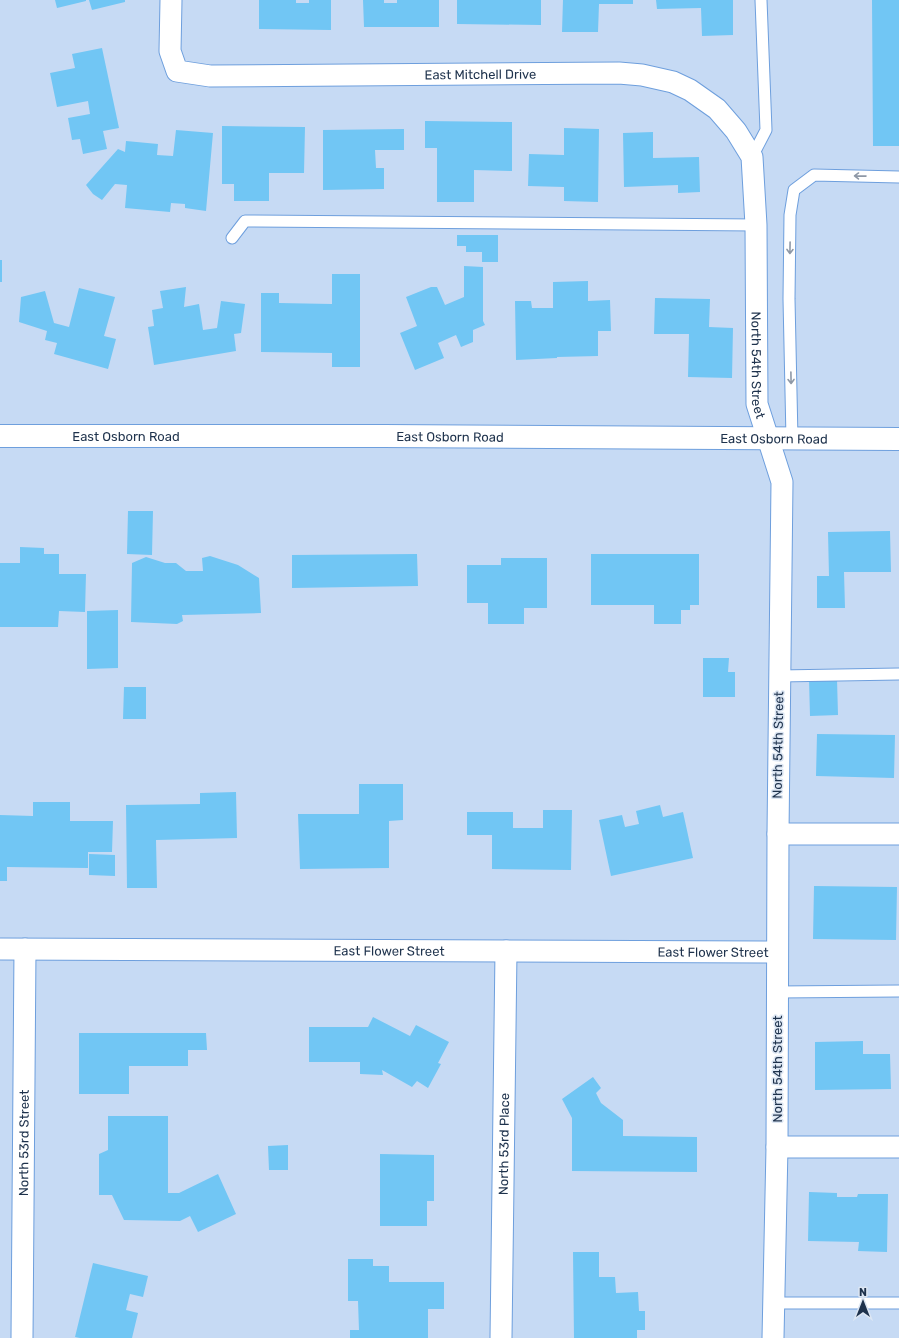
<svg xmlns="http://www.w3.org/2000/svg" width="899" height="1338" font-family="Rubik,sans-serif">
<rect width="100%" height="100%" fill="#c6daf4"/>
<path fill="#71c6f4" d="M55,0H86V1L57,8Z
M89,0H125V2L92,10Z
M259,0H296V3H309V0H331V30L259,29Z
M363,0H384V3H397V0H439V27H364Z
M457,0H541V25L457,24Z
M563,0H633V4H599L598,32H562Z
M656,0H733V35L702,36L701,8L657,9Z
M872,0H899V146H873Z
M102,48L119,128L103,131L107,149L83,154L80,139L72,140L68,118L90,114L88,101L57,107L50,73L75,68L72,54Z
M425,121L512,122V171L474,170V202H437V148H425Z
M222,126L305,127L304,173H269V201H234V184H222Z
M564,128L599,129L598,202L564,201V187L528,186L529,154L564,155Z
M404,129V150H375L376,168H384V189L323,190V130Z
M176,130L213,133L206,211L185,208V204L171,203L170,212L125,208L127,185L115,184L102,200L93,194L86,185L118,149L125,152L126,141L158,144L157,155L173,156Z
M653,132V158L699,157L700,192L678,193V185L624,187L623,133Z
M457,235H498V262H482V252H466V246H457Z
M0,260H2V282H0Z
M464,266L483,267V321L485,325L473,330V342L461,347L456,335L438,343L444,358L415,370L400,333L417,326L406,297L431,287H437L445,305L464,297Z
M332,274H360V367H332V353L261,352V293H279V303L332,304Z
M588,281V301L610,300L611,331H598V356L557,357V358L516,360L515,301H531L532,308H553V282Z
M186,287L184,307L199,304L203,330L217,328L221,301L245,304L241,333L234,334L236,351L154,365L148,327L154,326L152,310L163,308L160,291Z
M79,288L115,297L104,336L116,339L108,369L54,354L57,343L45,340L47,331L19,322L21,297L45,291L54,323L69,327Z
M655,298L710,299L709,327L733,328L732,378L688,377L689,334H654Z
M128,511H153L152,555L127,554Z
M890,531L891,572H844L845,608H817V576H829L828,532Z
M20,547L44,548V554H59V574H86L85,612L59,611L58,627H0V563H20Z
M417,554L418,586L292,588V555Z
M591,554H699V605H690V610H681V624H654V605H591Z
M210,556L238,565L259,578L261,613L182,615L183,621L177,624L131,622L132,563L146,557L165,563H176L186,571H203L202,558Z
M501,558H547V608H524V624H488V603H467V565H501Z
M118,610V668L87,669V611Z
M703,658H729L728,672H735V697H703Z
M809,679H837L838,715L810,716Z
M124,687H146V719H123Z
M817,734L895,735L894,778L816,776Z
M359,784H403V820L389,821V868L300,869L298,814H359Z
M236,792L237,838L156,840L157,888H127L126,805L200,804V793Z
M33,802H70V821H113L112,852H88V868L7,867V881H0V815L33,816Z
M660,805L663,817L683,812L693,858L611,876L599,820L622,815L625,827L639,824L636,811Z
M543,810H572L571,870L492,869V835H467V812H513V828H543Z
M89,854L115,855V876L89,875Z
M814,886L897,887L896,940L813,939Z
M373,1017L410,1036L416,1025L449,1042L438,1063L441,1064L428,1088L417,1081L412,1087L382,1070L383,1075L360,1074V1062H309V1027H368Z
M79,1033H206L207,1050H188V1066H129V1094H79Z
M863,1041V1054H890L891,1089L815,1090V1042Z
M593,1077L601,1088L596,1093L601,1103L623,1120V1136L697,1137V1172L572,1171V1118L562,1099Z
M108,1116H168V1193H179L218,1174L236,1214L198,1232L190,1216L180,1221L124,1220L112,1195H99V1154L108,1150Z
M288,1145V1170H269L268,1146Z
M380,1154L434,1155V1201H427V1226H380Z
M809,1192L837,1193V1197H857L858,1194H888L887,1252L858,1251L859,1242L808,1241Z
M573,1252H599V1277H615L616,1293L638,1292L639,1311H645V1330H637V1338H574Z
M348,1259H373V1266H389V1282H444V1309H428V1338H350V1330H359L358,1301H348Z
M93,1263L148,1276L143,1297L130,1294L126,1310L138,1313L132,1338H80L75,1337Z"/>
<g fill="none" stroke-linecap="round" stroke-linejoin="round">
<g stroke="#6e9fdd" stroke-width="13">
<path id="lane" d="M752,157L766,130L761,0
M232,238L245,221L756,225
M792,439L789,299L790,215L794,190L814,175L899,177
M779,676L899,674
M777,992L899,991
M773,1303H899"/>
</g>
<g stroke="#6e9fdd" stroke-width="23">
<g id="street">
<path id="s1" d="M171,0L170,51L177,71L210,76L619,73L642,75L673,82L690,90L717,109L736,131L752,157L756,225L757,404L782,482L778,834L777,1147L773,1338"/>
<path d="M778,834H899"/>
<path id="s2" d="M0,949L777,952"/>
<path d="M777,1147H899"/>
<path id="s3" d="M22,1338L25,949"/>
<path id="s4" d="M501,1338L506,951"/>
</g>
</g>
<g stroke="#6e9fdd" stroke-width="24">
<g id="secondary">
<path id="s5" d="M0,436H383L899,439"/>
</g>
</g>
<use href="#lane" stroke="#fff" stroke-width="11"/>
<use href="#street" stroke="#fff" stroke-width="21"/>
<use href="#secondary" stroke="#fff" stroke-width="22"/>
</g>
<defs><path id="oneway-shaft" d="M-6 0H5M1.5-3L5.5 0L1.5 3" fill="none" stroke-width="1.6" stroke-linecap="round" stroke-linejoin="round"/></defs>
<g stroke="#8e98a6">
<use href="#oneway-shaft" transform="translate(860 176) rotate(-179)"/>
<use href="#oneway-shaft" transform="translate(790 248) rotate(91)"/>
<use href="#oneway-shaft" transform="translate(791 378) rotate(89)"/>
</g>
<g text-anchor="middle" dominant-baseline="central" stroke-width="3" stroke-linejoin="round" paint-order="stroke">
<g font-size="13" fill="#1e324c" stroke="#dce6f3">
<text stroke="none"><textPath href="#s1" startOffset="376">East Mitchell Drive</textPath></text>
<text stroke="none"><textPath href="#s1" startOffset="889">North 54th Street</textPath></text>
<text stroke="none"><textPath href="#s5" startOffset="126">East Osborn Road</textPath></text>
<text stroke="none"><textPath href="#s5" startOffset="450">East Osborn Road</textPath></text>
<text stroke="none"><textPath href="#s5" startOffset="774">East Osborn Road</textPath></text>
<text transform="translate(778 745) rotate(-89)">North 54th Street</text>
<text stroke="none"><textPath href="#s2" startOffset="389">East Flower Street</textPath></text>
<text stroke="none"><textPath href="#s2" startOffset="713">East Flower Street</textPath></text>
<text transform="translate(777 1069) rotate(-90)">North 54th Street</text>
<text stroke="none"><textPath href="#s3" startOffset="195">North 53rd Street</textPath></text>
<text stroke="none"><textPath href="#s4" startOffset="194">North 53rd Place</textPath></text>
</g>
</g>
<g transform="translate(863 1302)" stroke="#dce6f3" stroke-width="3" paint-order="stroke">
<path d="M0-3L7 15L0 10L-7 15Z" fill="#1e324c"/>
<text y="-6" font-size="11" font-weight="bold" text-anchor="middle" fill="#1e324c">N</text>
</g>
</svg>
